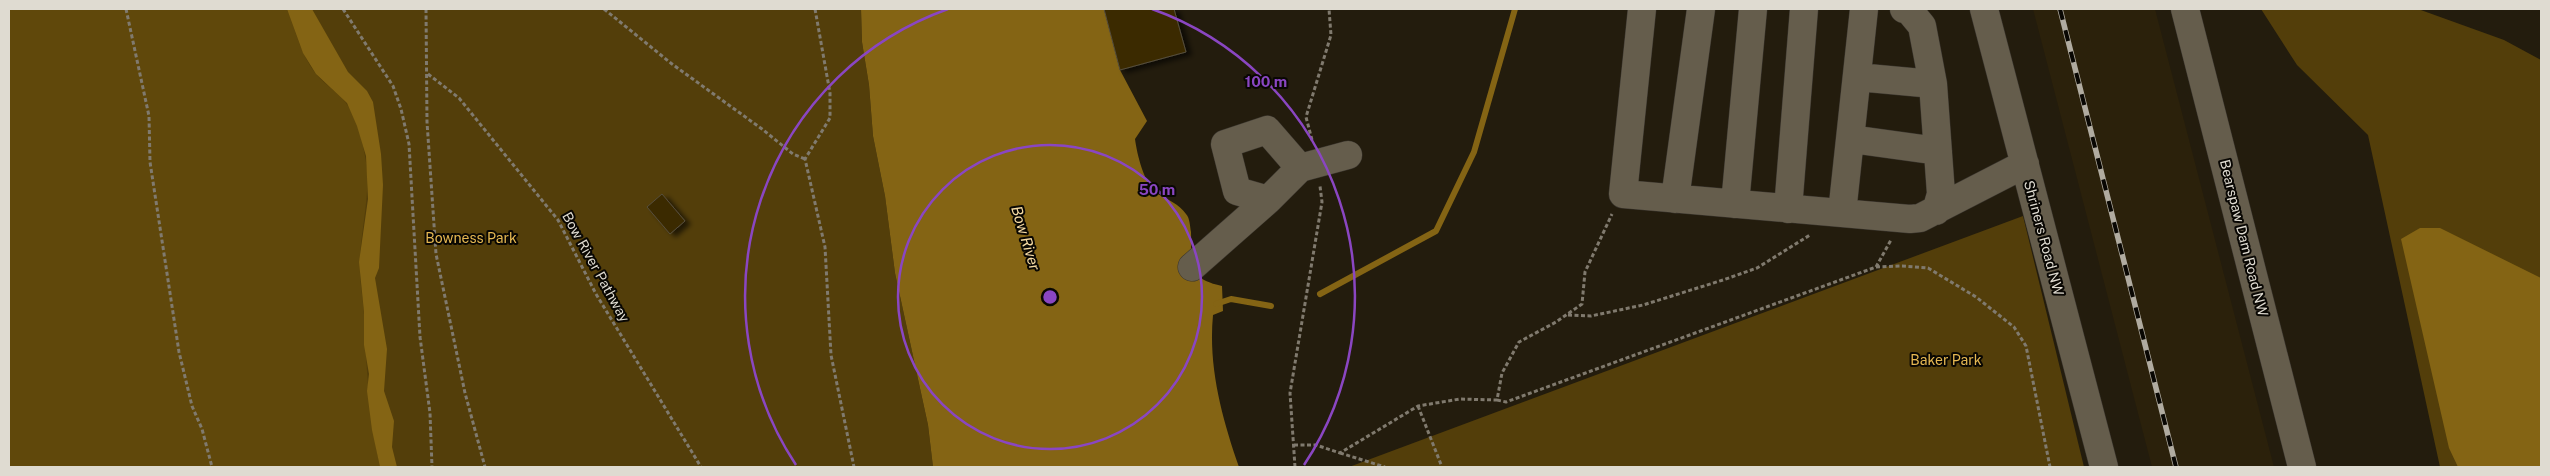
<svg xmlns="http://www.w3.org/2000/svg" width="2550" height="476" font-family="'Public Sans',sans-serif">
<defs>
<filter id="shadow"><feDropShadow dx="5.5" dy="3" stdDeviation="2.5" flood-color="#0009"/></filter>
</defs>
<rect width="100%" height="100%" fill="#231c0d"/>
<path fill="#2b210b" d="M2033,9H2155L2274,467H2152Z"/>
<path fill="#533e0a" d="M9,9H861L862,42L869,85L873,136L885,196L895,273L928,425L933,467H9Z
M2261,9H2418L2504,40L2541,60V467H2440L2368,135L2297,65Z
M2023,216L2084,467H1349Z"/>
<path fill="#60480b" d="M9,9H287C296,31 301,55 316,74C325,85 338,92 346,103C357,116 362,139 365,156C372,192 361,225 360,261C359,279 363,296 364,314C366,366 369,416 380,467H9Z"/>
<path fill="#846414" d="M287,9H312L348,72L367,91L373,102L381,154L383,185L379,268L375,278L387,349L384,391L394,421L392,447L397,467H380L372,430L367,391L369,374L364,345V312L359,262L368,199L366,156L357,126L347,103L316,74L303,53Z
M861,9H1104L1120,70L1147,121L1135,139C1137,154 1144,185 1158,194C1168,200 1179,204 1186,214C1190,218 1190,227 1191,232C1192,264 1186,278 1222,286L1223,311L1213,315C1208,367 1222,418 1239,467H933L928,425L895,273L885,196L873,136L869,85L862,42Z
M2420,228H2440L2541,278V467H2458L2449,448L2401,239Z"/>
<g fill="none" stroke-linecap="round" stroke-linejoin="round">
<path stroke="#846414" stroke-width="6" d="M1320,294L1436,231L1474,152L1515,9
M1216,304L1231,299L1271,306"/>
</g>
<path fill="#3a2a01" stroke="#564e3d" filter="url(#shadow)" d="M1104,9H1174L1186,52L1120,70Z
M662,194L685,221L670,234L647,207Z"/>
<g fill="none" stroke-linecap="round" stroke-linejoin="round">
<g stroke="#3a352e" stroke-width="29">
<path id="minor" d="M1642,9L1623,194L1910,219L1920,218L2025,164
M1904,9H1908L1922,26L1933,84L1941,194L1936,211
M1984,9L2104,467
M2185,9L2302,467
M1857,77L1933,84
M1851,139L1938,151
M1300,168L1268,200L1237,191L1225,144L1267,130L1300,168L1348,155
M1675,199L1701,9
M1735,204L1753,9
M1788,209L1804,9
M1842,213L1864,9
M1192,267L1268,200"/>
</g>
<path stroke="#807a6e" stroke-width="3" stroke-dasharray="4 2.5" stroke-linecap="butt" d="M126,9L149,116L150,162L179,352L192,406L202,429L212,467
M343,9L393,86L401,109L409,144L420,337L430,413L432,467
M426,9L427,122L436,254L465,393L485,467
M604,9L672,64L762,129L793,154L805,159
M815,9L830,93V118L805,159L825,247L831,355L854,467
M428,74L459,98L558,220L596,294L701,467
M1312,140L1306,117L1331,35L1329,9
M1876,267L1902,266L1928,268L1976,297L2014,327L2026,346L2050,467
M1568,315L1591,316L1643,305L1723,280L1757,268L1810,235
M1497,400L1506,402L1876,267L1891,240
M1418,406L1442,467
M1294,445H1316L1340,453L1418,406L1460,399L1497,400L1502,373L1519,342L1556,322L1582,304L1585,272L1612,214
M1340,453L1385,467
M1295,467L1290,393L1322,202L1320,186"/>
<use href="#minor" stroke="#655d4c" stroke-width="28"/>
<g stroke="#b0aba0" stroke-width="5.5">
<path id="rail" d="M2060,9L2176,467"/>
</g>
<use href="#rail" stroke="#090703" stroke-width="4" stroke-dasharray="11" stroke-linecap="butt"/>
</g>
<g fill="none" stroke="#8a46c2" stroke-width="2.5">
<circle cx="1050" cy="297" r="152"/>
<path d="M796 465A305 305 0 0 1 948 9M1152 9A305 305 0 0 1 1304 465"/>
</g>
<g text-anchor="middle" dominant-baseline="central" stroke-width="4" stroke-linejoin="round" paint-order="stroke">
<g font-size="14" fill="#e6b852" stroke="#090703">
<text x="471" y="238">Bowness Park</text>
<text x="1946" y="360">Baker Park</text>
</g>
<g font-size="14" fill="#dfdbd1" stroke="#090703">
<text transform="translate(2044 238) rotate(75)">Shriners Road NW</text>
<text transform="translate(2244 238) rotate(76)">Bearspaw Dam Road NW</text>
<text transform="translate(596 267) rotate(61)">Bow River Pathway</text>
</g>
<g font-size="15" font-style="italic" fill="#f7dca4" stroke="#090703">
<text transform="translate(1026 238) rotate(73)">Bow River</text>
</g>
</g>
<circle cx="1050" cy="297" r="8" fill="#8a46c2" stroke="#090703" stroke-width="2.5"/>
<g font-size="15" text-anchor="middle" font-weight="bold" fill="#8a46c2" stroke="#090703" stroke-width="4" stroke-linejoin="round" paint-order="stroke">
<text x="1266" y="87">100 m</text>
<text x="1157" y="195">50 m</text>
</g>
<rect width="2550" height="476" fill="none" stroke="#dfdbd1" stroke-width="20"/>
</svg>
